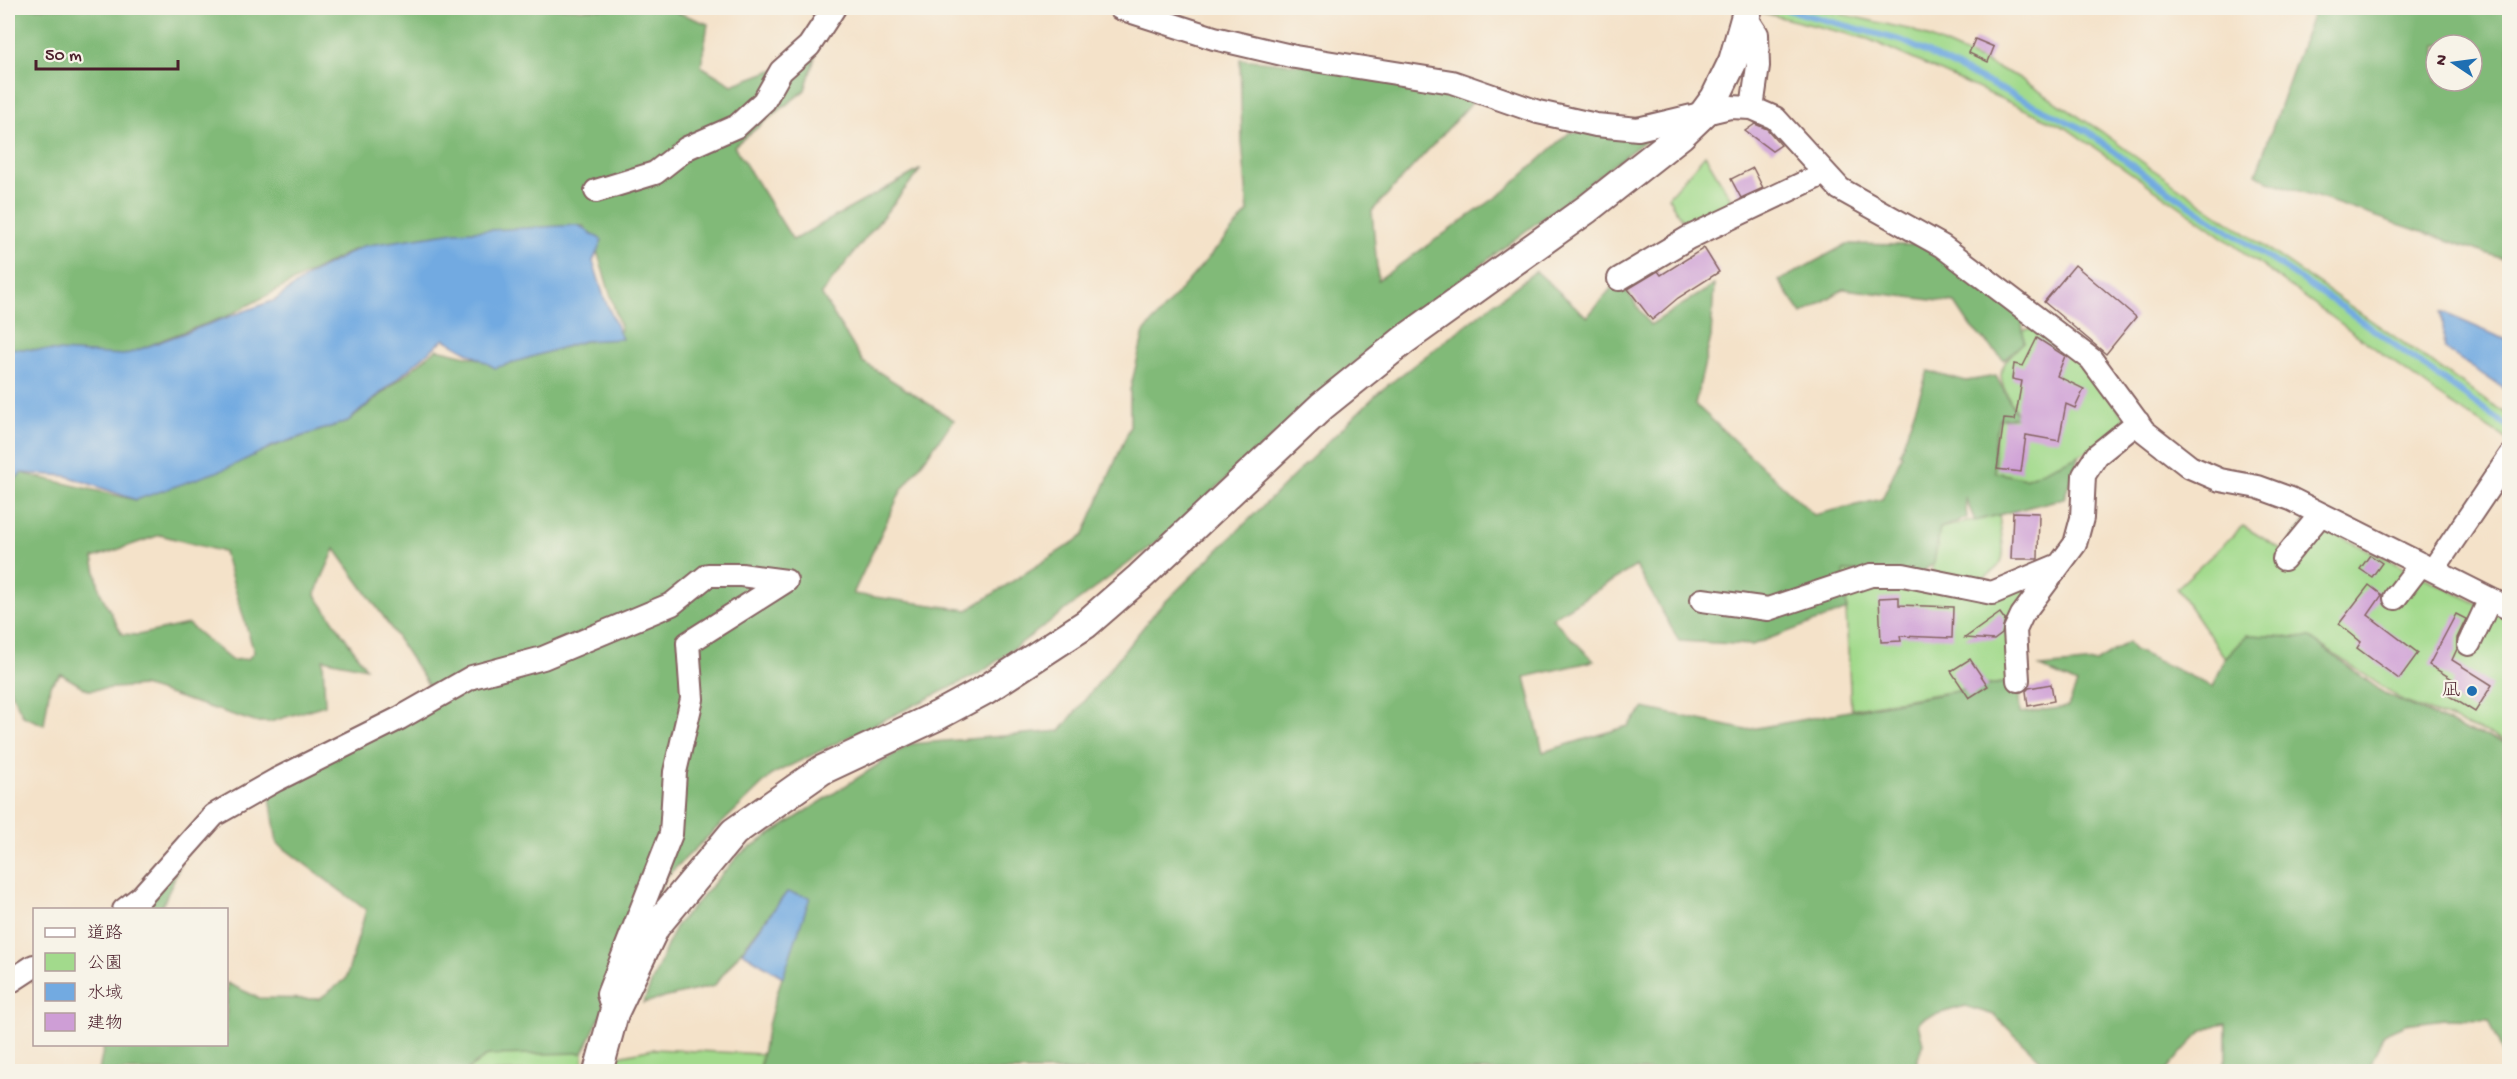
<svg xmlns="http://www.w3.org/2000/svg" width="2517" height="1079" font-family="'Gochi Hand','Klee One',sans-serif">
<rect width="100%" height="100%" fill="#f7f3e8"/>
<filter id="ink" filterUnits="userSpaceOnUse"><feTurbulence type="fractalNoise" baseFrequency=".0167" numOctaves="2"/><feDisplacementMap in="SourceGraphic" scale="12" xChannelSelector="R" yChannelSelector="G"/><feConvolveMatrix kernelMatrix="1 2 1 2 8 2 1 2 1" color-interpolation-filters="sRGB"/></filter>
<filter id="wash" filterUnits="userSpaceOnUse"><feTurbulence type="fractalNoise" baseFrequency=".008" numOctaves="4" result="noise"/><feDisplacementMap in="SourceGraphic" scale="24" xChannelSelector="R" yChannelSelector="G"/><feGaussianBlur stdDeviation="1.35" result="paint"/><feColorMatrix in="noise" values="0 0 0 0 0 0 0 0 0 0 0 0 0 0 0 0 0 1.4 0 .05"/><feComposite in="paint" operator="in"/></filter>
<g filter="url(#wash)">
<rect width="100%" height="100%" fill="#f4e2c9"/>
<path fill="#a2da8c" stroke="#767c5c" stroke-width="1.5" d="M1743,8H1814L1912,30L2016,76L2101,131L2148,166L2509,416V441L2448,402L2209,227L2066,128L1868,39Z
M1705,155L1739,212L1715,221L1684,224L1668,197Z
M2039,327L2089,367L2131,428L2080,455L2025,479L1994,472L1993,415L2018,416C1999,378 1990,373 2024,342L2023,330Z
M1999,515C2005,564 2011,560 1969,588L2047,582L2019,622L2018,680L1851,709L1844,571L1891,575H1938L1932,569L1940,528Z
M2305,519L2509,619V742L2405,702L2310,638L2247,635L2225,658L2177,588L2243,526L2284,551Z
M653,1049L762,1054L760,1071L611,1072L614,1057Z
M528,1052L583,1053L584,1071L465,1072L488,1055Z"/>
<path fill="#81ba78" stroke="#666c52" stroke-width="1.5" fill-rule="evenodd" d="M8,8H576L578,9L666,8L708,24L701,66L732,85L816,54L805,90L734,146L793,240L921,169L821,294L863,362L954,420L901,491L853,594L968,610L1083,536L1130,427V390L1144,332L1248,212L1242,141L1240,59L1403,74L1476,98L1372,211L1378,280L1505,191L1570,132L1650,137L1367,351L1157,542L982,672L773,774L666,877L583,1053L488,1055L464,1072L99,1071L104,1045L226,1044L227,983L259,998L319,999L346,979L366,910L277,843L267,777L436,697L383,616L335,549L315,594L366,668L323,659L325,705L270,722H255L143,686L88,690L61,674L50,685L44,725L23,716L8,685V488L21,473L136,500L280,444L348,421L437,349L505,365L621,330L597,251L584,226L355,249L228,316L167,338L116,360L8,351ZM160,535L224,552L254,652L248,659L231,660L188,624L138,635L122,634L100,592L93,558Z
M2315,8H2509V261L2266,180L2256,174ZM2436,45H2472V81H2436Z
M1920,243L2022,315L2024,342L2004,360L1971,327L1955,303L1844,289L1802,314L1779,281L1847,244L1906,245Z
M1536,271L1587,317L1619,279L1650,325L1714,285L1711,337L1695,404L1814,515L1882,499L1902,455L1900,453L1928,371L1966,381L1996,376L2018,417L1999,419L1994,442L1995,472L2025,479L2080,455L2064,498L1975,521L1965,497L1967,518L1940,528L1934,563L1918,575L1844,571L1847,610L1752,645L1679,641L1636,566L1552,618L1594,661L1525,677L1543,752L1628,726L1644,708L1746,730L2018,680L2020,713L2068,707L2077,684L2040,667L2096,662L2128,642L2134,650L2213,687L2225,658L2247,635L2310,638L2384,693L2464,730L2509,743V1068L2489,1020L2444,1019L2405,1024L2383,1034L2369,1069L2371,1071H2221L2226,1058V1023C2200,1025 2182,1053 2166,1071H2052L1994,1015L1965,1006L1924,1018L1918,1024L1923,1043L1914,1071H760C765,1016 792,951 809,898L787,892L714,986L643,1003L675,927L740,854L910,744L1060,731L1157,610L1379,392Z
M181,863L161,909L140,910Z"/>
<path fill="#72aae1" stroke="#5e6486" stroke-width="1.5" d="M578,225L602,240L593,261L604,297L622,339L584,341L495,368L444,339L348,421L273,446L228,468L136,500L67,476L21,473L8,488V348L124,355L275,300L312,273L363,246L455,232Z
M2442,312L2509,341V392L2445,349Z
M787,892L810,897L783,977L742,952Z"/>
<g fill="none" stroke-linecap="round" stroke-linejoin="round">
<path stroke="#72aae1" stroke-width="6" d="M1781,8L1903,41L2087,131L2145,175L2342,307L2510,428"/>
</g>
<g id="blocks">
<path fill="#ce9ed6" d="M1975,39L1994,47L1988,62L1969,53Z
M1755,124L1767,129L1781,145L1772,151L1745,131Z
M1753,168L1763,188L1741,198L1731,179Z
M1704,248L1719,272L1678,298L1652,320L1628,289L1658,271L1661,275Z
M2075,265L2136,317L2106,354L2044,302Z
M2037,338L2065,356L2057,376L2084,389L2075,408L2066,404L2059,441L2026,435L2021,472L1997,469L2004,419L2015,420L2022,381L2012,379L2014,364L2023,366Z
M2013,512L2039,513L2038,559H2011Z
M2370,555L2382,563L2372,577L2360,569Z
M2369,585L2382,595L2368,615L2418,653L2399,679L2357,648L2361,642L2339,624Z
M1899,597V605L1953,607L1952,638L1900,636L1901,641L1881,642L1879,598Z
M2000,613L2005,620L2002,634L1994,640L1965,638Z
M2456,614L2466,619L2457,638V649L2452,660L2492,685L2475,712L2446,694L2454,680L2429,665Z
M1970,659L1988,686L1969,698L1951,671Z
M2051,684L2054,701L2028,706L2026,691L2029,688Z"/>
</g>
</g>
<g filter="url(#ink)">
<use href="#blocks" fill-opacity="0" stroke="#866362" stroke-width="1.5"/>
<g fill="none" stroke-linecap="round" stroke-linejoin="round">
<g stroke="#866362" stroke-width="26">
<path id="minor" d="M1120,8L1214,38L1295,57L1452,82L1538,112L1596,125L1638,129L1730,107L1752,108L1775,118L1840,189L1942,246L2091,359L2144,431L2190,467L2220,480L2258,487L2291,499L2510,609
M1746,17L1757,34L1758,66L1752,108
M596,191L655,173L687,148L737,126L764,101L781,71L809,46L834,8
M1619,279L1688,238L1825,173
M2284,559L2321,514
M2433,570L2510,456
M2395,598L2421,564
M1702,600L1768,609L1871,575H1903L1992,593L2059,565
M2469,644L2490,599
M2018,680L2015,630L2022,615L2075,544L2082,518L2084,475L2097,455L2138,422
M124,910L141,897L214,815L276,780L400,718L472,677L543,658L672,604L708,575H741L786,581
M8,983L34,966
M614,1013L608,994L671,834L675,772L692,699L688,643L786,581"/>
</g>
<g stroke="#866362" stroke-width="32">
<path id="tertiary" d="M598,1072L614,1013L655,927L734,832L822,770L937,716L985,690L1086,624L1140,577L1322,406L1404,340L1587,209L1681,135L1704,113L1715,98L1733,61L1748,8"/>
</g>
<use href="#minor" stroke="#fff" stroke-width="22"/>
<use href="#tertiary" stroke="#fff" stroke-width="28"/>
</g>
</g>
<circle fill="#1f6fb2" stroke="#f7f3e8" stroke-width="2" cx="2472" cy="691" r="6"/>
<g text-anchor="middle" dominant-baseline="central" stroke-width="4.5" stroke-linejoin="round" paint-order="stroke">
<g font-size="18" fill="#4a1f2b" stroke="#f7f3e8" text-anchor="end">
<text x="2460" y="691">凪</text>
</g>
</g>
<rect width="2517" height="1079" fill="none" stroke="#f7f3e8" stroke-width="30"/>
<rect x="33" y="908" width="195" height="138" fill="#f7f3e8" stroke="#b29e9c" stroke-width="1.5"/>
<rect x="45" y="928" width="30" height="9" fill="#ffffff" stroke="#b29e9c" stroke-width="1.5"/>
<text x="87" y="938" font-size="18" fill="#4a1f2b">道路</text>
<rect x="45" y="953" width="30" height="18" fill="#a2da8c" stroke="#b29e9c" stroke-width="1.5"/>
<text x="87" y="968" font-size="18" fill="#4a1f2b">公園</text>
<rect x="45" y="983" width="30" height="18" fill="#72aae1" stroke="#b29e9c" stroke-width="1.5"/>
<text x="87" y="998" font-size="18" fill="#4a1f2b">水域</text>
<rect x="45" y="1013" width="30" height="18" fill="#ce9ed6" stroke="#b29e9c" stroke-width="1.5"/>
<text x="87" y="1028" font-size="18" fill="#4a1f2b">建物</text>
<g transform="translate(2454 63) rotate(283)"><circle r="28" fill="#f7f3e8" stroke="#b29e9c" stroke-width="1.5"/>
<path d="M0-4.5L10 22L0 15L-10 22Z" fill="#1f6fb2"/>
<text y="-9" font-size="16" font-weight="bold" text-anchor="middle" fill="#4a1f2b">N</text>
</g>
<path d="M36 60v9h142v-9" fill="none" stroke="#4a1f2b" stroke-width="3"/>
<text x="45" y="60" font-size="18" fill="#4a1f2b" stroke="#f7f3e8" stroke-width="4.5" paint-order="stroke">50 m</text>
</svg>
